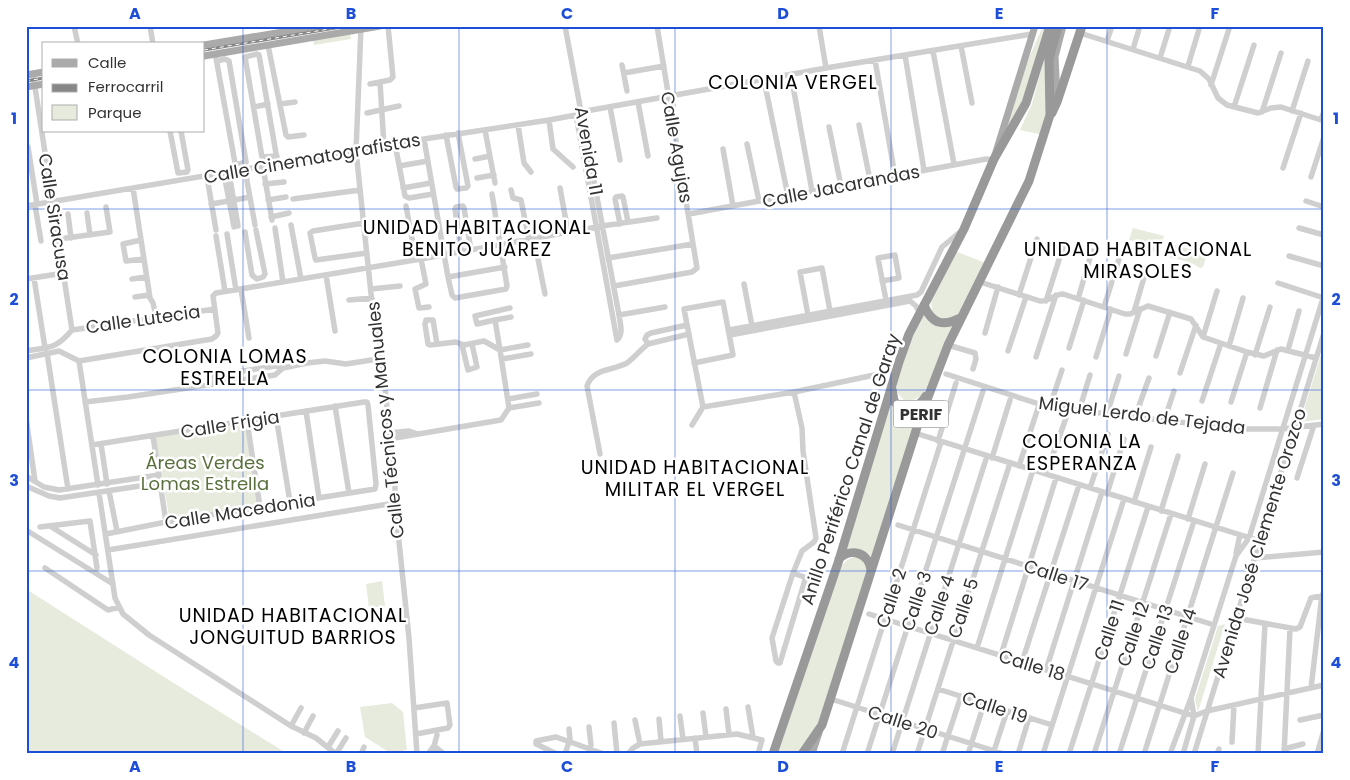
<svg xmlns="http://www.w3.org/2000/svg" width="1350" height="780" font-family="Poppins,sans-serif">
<rect width="100%" height="100%" fill="#fff"/>
<path fill="#e6ebdd" d="M1043,26H1047L1027,94L1004,133L1027,62Z
M350,33L351,39L314,45L313,39Z
M1045,55L1048,114L1043,135L1020,130L1032,104Z
M1133,228L1164,236L1158,253L1154,252L1147,245L1129,240Z
M1175,245L1207,254L1203,267L1200,268C1192,262 1180,259 1170,258Z
M955,251L988,264C979,284 965,324 937,319L932,310L931,300Z
M925,313L956,324C948,341 933,387 919,397C914,400 910,401 904,400C902,398 898,394 897,391C892,375 917,328 925,313Z
M1321,355H1324V419L1300,422Z
M891,399L899,408L921,406L874,562L868,553L856,549L843,555Z
M246,422L259,506L170,521L155,437Z
M854,557L863,559L869,574L822,727L801,754H778L839,569L847,560Z
M382,581L385,606L369,608L366,584Z
M26,589L172,682L288,754H26Z
M1225,624L1198,712L1195,699L1218,626Z
M392,703L403,712L407,750H404L405,754H392L365,737L360,707Z"/>
<g fill="none" stroke-linecap="round" stroke-linejoin="round">
<path stroke="#cfcfcf" stroke-width="5.5" d="M74,26L78,44
M150,26L153,44
M565,26L619,315C620,323 624,334 617,340
M819,26L826,68
M361,27L356,151L374,322L381,348L395,488V503L409,638L417,754
M1080,33L1200,71L1209,79L1218,98L1227,105L1258,113L1271,108L1281,107L1324,121
M1107,41L1112,26
M268,45L286,135L288,137L304,135
M961,46L972,103
M1133,49L1140,26
M933,51L954,164
M216,54V58L235,163L236,165L246,162L229,61L225,59L217,61
M905,55L924,170
M1160,58L1170,26
M875,60L895,176
M622,65L627,91
M1188,66L1200,26
M624,73L664,66
M33,74L72,330
M791,75L812,191
M764,80L788,196
M380,82L384,146
M370,84L390,80L393,77L388,26
M1211,85L1229,29
M638,102L648,156
M280,104L295,102
M254,107L268,104
M610,107L620,160
M1234,107L1254,45
M1292,111L1308,61
M1262,112L1281,53
M367,113L399,106
M576,115L617,340
M549,120L553,149L573,167
M1321,120L1324,111
M518,125L524,163L531,172
M859,125L870,180
M829,127L841,186
M485,130L495,183
M170,131L178,173L187,172L188,170L181,131
M446,135L456,187L457,189L466,188L468,186L458,133
M424,139L448,277L452,295L455,298L506,289L507,286L492,194
M395,144L405,196L409,198L433,194
M747,144L759,201
M28,147L37,204
M723,149L733,206
M277,156L262,157L245,57L257,54L259,55L278,165
M475,159L490,156
M399,166L428,161
M263,167L272,220
M1283,168L1301,113
M245,170L255,225
M229,173L238,226
M224,174L234,227
M207,177L216,230
M1311,177L1324,137
M477,178L494,175
M265,184L284,182
M133,188L150,298L153,303L156,317
M403,188L431,183
M560,188L568,232
M511,190L513,198L521,200L529,240
M293,199L360,190
M234,200L250,197
M268,200L286,197
M1306,201L1324,207
M211,204L229,201
M35,205L41,241
M26,206L424,139L549,120L576,115L586,111L826,68L1032,34
M406,206L416,260
M87,213L90,235
M68,214L71,238
M689,214L986,159L994,160
M271,217L289,213
M364,223L313,231L310,233L315,258L316,260L367,253
M620,224L615,199L616,197L622,196L623,197L628,222
M291,225L301,279
M275,228L283,282
M1299,228L1324,235
M245,232L252,275L257,279L263,277L265,274L256,230
M227,234L236,290
M216,236L225,291
M59,239L110,232L106,207
M534,239L545,294
M141,240L123,244L126,261L144,259
M461,251L455,209L456,207L463,206L464,208L471,250
M1289,256L1324,266
M608,258L693,244
M421,259L426,284L415,289L419,308L429,307
M326,275L335,331
M448,277L505,267
M34,278L45,348
M26,279L58,274
M132,279L146,277
M882,281L899,278L895,255L878,258L886,300
M980,282L1040,301C1049,302 1054,294 1063,294L1125,314H1130L1148,306L1191,319L1203,337L1247,352L1264,356L1281,349L1316,358
M1278,283L1324,298
M744,284L752,326
M614,286L692,272L697,268L657,26
M241,289L249,338
M371,289L400,286
M1019,295L1037,239
M135,297L149,295
M1078,299L1092,251
M349,300L372,298
M1046,301L1064,244
M1104,307L1119,259
M1134,312L1147,267
M619,315L665,307
M808,315L800,272L822,268L830,311
M511,317L495,320L500,350L528,345
M495,320L477,324L475,316L510,308
M687,325L651,333L647,335L645,339L648,344L689,334
M72,330L215,309
M729,330L917,295L921,292L942,247L960,232
M985,333L998,287
M730,335L910,301L916,306L920,314
M1203,337L1217,291
M437,344L433,320H426L425,324L428,344L430,345L456,342L464,345L484,341L500,350L509,408
M462,345L468,370L477,367L472,344
M948,345L975,353L976,359L973,369
M1229,346L1243,298
M1069,348L1084,300
M1288,350L1299,311
M26,351C50,347 56,349 72,330
M1008,351L1026,297
M47,353L68,489
M1126,354L1140,309
M1255,355L1270,307
M1156,356L1170,312
M1036,357L1056,295
M1096,357L1111,309
M26,358L59,351L79,361
M502,359L531,354
M79,361L212,339L216,336L218,333L213,296L216,293L421,259L602,226L657,218
M79,361L98,485
M1180,373L1196,325
M946,374L1039,404L1067,409L1238,429H1282L1324,424
M215,384L214,376L216,375L276,366L283,368
M508,399L537,394
M1202,401L1221,343
M85,402L128,397L275,375L283,368L307,363L325,361L346,364L378,359
M1231,402L1247,352
M335,406L349,493
M1050,406L1062,370
M703,407L794,392L879,374
M1260,408L1277,350
M306,411L319,498
M1079,411L1090,375
M1107,414L1119,376
M276,416L290,502
M1135,417L1149,378
M26,418L35,481
M247,421L260,507
M1164,421L1174,391
M692,425L703,407L684,309L723,302L733,355L694,363
M389,433L409,431L418,434
M915,433L1260,541
M153,436L166,522
M389,439L501,420L509,408L539,403
M938,441L956,383
M101,444L107,484
M92,445L364,402H367L368,405L376,484L375,489L166,522L106,534
M600,454L587,386C593,368 612,371 627,363C634,358 641,349 648,344
M992,458L1010,400
M1019,466L1038,408
M1046,474L1066,418
M26,476L44,487L59,490L159,475
M1297,478L1314,425
M26,486L49,496L60,498L160,483
M1090,488L1108,434
M109,491L117,531
M99,493L115,598L123,614L149,635L291,726L316,738L336,754
M1107,494L1124,439
M1134,502L1151,447
M1161,511L1178,456
M1188,519L1205,464
M898,525L1214,625
M50,526L96,555
M40,527L90,521L97,568
M26,530L113,584
M108,550L395,503
M1236,553L1240,535
M1255,558L1324,552
M45,568L108,610L119,607
M793,573L804,577L805,580L780,663H778L776,661L772,638L793,573L802,551L814,542L816,538L803,451L802,428L794,392
M869,614L1194,716L1207,711L1324,685
M1236,618L1296,629L1300,627L1311,598L1324,595
M977,648L1033,470
M1001,655L1056,478
M1022,662L1079,485
M1046,670L1102,492
M1311,688L1322,595
M938,689L1052,725
M831,699L1004,754
M748,707L753,737
M414,708L447,703L450,725L448,728L416,734
M726,709L729,734
M703,713L706,737
M680,716L683,739
M659,719L661,741
M635,720L640,744
M1300,720L1324,715
M614,723L617,754
M291,726L301,708
M589,727L591,745L589,754
M304,733L313,716
M695,738L697,754
M1232,742L1234,705
M434,746L444,754
M328,747L338,731
M1284,749L1303,744
M336,754L346,738
M361,754L364,747
M428,754L434,746L437,735
M557,754L536,744V741L556,737L604,754
M565,754L570,739L569,729
M628,754L633,748L640,744L737,734L762,740L758,754
M842,754L941,442
M867,754L983,391
M892,754L987,456
M917,754L1010,463
M942,754L961,696
M968,754L984,704
M993,754L1007,711
M1018,754L1029,718
M1043,754L1124,499
M1069,754L1148,507
M1094,754L1171,514
M1119,754L1194,521
M1144,754L1233,473
M1170,754L1191,698
M1183,754L1194,716L1191,698L1236,556L1249,538L1324,295
M1194,754L1324,333
M1217,754L1219,749
M1258,754L1265,624
M1284,754L1290,629
M1317,754L1324,730"/>
<path stroke="#aaa" stroke-width="7" d="M204,45L319,26
M204,56L380,26
M26,75L44,72
M26,87L44,84
M1057,97L1055,57L1063,26
M995,155L1035,26
M812,754L819,733"/>
<path stroke="#999" stroke-width="9" d="M1052,113L1057,102L1082,26
M924,305C932,325 944,327 962,317
M892,389L894,401L899,407C911,410 919,407 926,396
M839,559C851,547 869,553 871,570
M773,754L839,560L899,362L909,334L964,229L994,159L1026,103L1050,26
M802,754L822,725L920,418L948,345L1029,181L1050,115L1049,59L1058,26"/>
<g stroke="#878787" stroke-width="3">
<path id="rail" d="M204,50L347,26
M26,81L44,78"/>
</g>
<use href="#rail" stroke="#fff" stroke-width="1" stroke-dasharray="4" stroke-linecap="butt"/>
</g>
<path fill="none" stroke="#1d4ed8" stroke-width="1" stroke-opacity="0.55" d="M243,26V754M459,26V754M675,26V754M891,26V754M1107,26V754M26,209H1324M26,390H1324M26,571H1324"/>
<g text-anchor="middle" dominant-baseline="central" stroke-width="5" stroke-linejoin="round" paint-order="stroke">
<rect fill="#fff" stroke="#707070" stroke-width="1" x="893.5" y="400.5" width="55" height="27" rx="4"/>
<g font-size="16" font-weight="bold" fill="#323232">
<text x="921" y="414">PERIF</text>
</g>
<g font-size="18" fill="#323232" stroke="#fff">
<text transform="translate(677 147) rotate(80)">Calle Agujas</text>
<text transform="translate(589 151) rotate(80)">Avenida 11</text>
<text transform="translate(312 158) rotate(-10)">Calle Cinematografistas</text>
<text transform="translate(841 186) rotate(-11)">Calle Jacarandas</text>
<text transform="translate(55 217) rotate(81)">Calle Siracusa</text>
<text transform="translate(143 319) rotate(-8)">Calle Lutecia</text>
<text transform="translate(1142 415) rotate(7)">Miguel Lerdo de Tejada</text>
<text transform="translate(385 420) rotate(-96)">Calle Técnicos y Manuales</text>
<text transform="translate(230 424) rotate(-9)">Calle Frigia</text>
<text transform="translate(850 469) rotate(-72)">Anillo Periférico Canal de Garay</text>
<text transform="translate(240 511) rotate(-9)">Calle Macedonia</text>
<text transform="translate(1259 543) rotate(-73)">Avenida José Clemente Orozco</text>
<text transform="translate(1056 575) rotate(18)">Calle 17</text>
<text transform="translate(891 598) rotate(-72)">Calle 2</text>
<text transform="translate(916 601) rotate(-72)">Calle 3</text>
<text transform="translate(939 605) rotate(-72)">Calle 4</text>
<text transform="translate(963 608) rotate(-72)">Calle 5</text>
<text transform="translate(1109 630) rotate(-72)">Calle 11</text>
<text transform="translate(1133 634) rotate(-72)">Calle 12</text>
<text transform="translate(1157 637) rotate(-72)">Calle 13</text>
<text transform="translate(1180 641) rotate(-72)">Calle 14</text>
<text transform="translate(1032 665) rotate(17)">Calle 18</text>
<text transform="translate(995 707) rotate(18)">Calle 19</text>
<text transform="translate(903 722) rotate(18)">Calle 20</text>
</g>
<g font-size="18" fill="#5a703d" stroke="#fff">
<text x="205" y="462">Áreas Verdes<tspan x="205" dy="21">Lomas Estrella</tspan></text>
</g>
<g font-size="19" letter-spacing="1" fill="#000" stroke="#fff">
<text x="793" y="82">COLONIA VERGEL</text>
<text x="477" y="227">UNIDAD HABITACIONAL<tspan x="477" dy="22">BENITO JUÁREZ</tspan></text>
<text x="1138" y="249">UNIDAD HABITACIONAL<tspan x="1138" dy="22">MIRASOLES</tspan></text>
<text x="225" y="356">COLONIA LOMAS<tspan x="225" dy="22">ESTRELLA</tspan></text>
<text x="1082" y="441">COLONIA LA<tspan x="1082" dy="22">ESPERANZA</tspan></text>
<text x="695" y="467">UNIDAD HABITACIONAL<tspan x="695" dy="22">MILITAR EL VERGEL</tspan></text>
<text x="293" y="615">UNIDAD HABITACIONAL<tspan x="293" dy="22">JONGUITUD BARRIOS</tspan></text>
</g>
</g>
<rect width="1350" height="780" fill="none" stroke="#ffffff" stroke-width="55"/>
<rect x="42" y="42" width="162" height="90" fill="#ffffff" stroke="#adadad"/>
<rect x="52" y="59" width="25" height="8" fill="#aaaaaa" stroke="#adadad"/>
<text x="88" y="68" font-size="15" fill="#323232">Calle</text>
<rect x="52" y="84" width="25" height="8" fill="#878787" stroke="#adadad"/>
<text x="88" y="92" font-size="15" fill="#323232">Ferrocarril</text>
<rect x="52" y="105" width="25" height="15" fill="#e6ebdd" stroke="#adadad"/>
<text x="88" y="118" font-size="15" fill="#323232">Parque</text>
<rect x="28" y="28" width="1294" height="724" fill="none" stroke="#1d4ed8" stroke-width="2"/>
<g font-size="16" text-anchor="middle" font-weight="bold" fill="#1d4ed8">
<text x="135" y="19">A</text>
<text x="351" y="19">B</text>
<text x="567" y="19">C</text>
<text x="783" y="19">D</text>
<text x="999" y="19">E</text>
<text x="1215" y="19">F</text>
<text x="14" y="124">1</text>
<text x="1336" y="124">1</text>
<text x="14" y="305">2</text>
<text x="1336" y="305">2</text>
<text x="14" y="486">3</text>
<text x="1336" y="486">3</text>
<text x="14" y="668">4</text>
<text x="1336" y="668">4</text>
<text x="135" y="772">A</text>
<text x="351" y="772">B</text>
<text x="567" y="772">C</text>
<text x="783" y="772">D</text>
<text x="999" y="772">E</text>
<text x="1215" y="772">F</text>
</g>
</svg>
